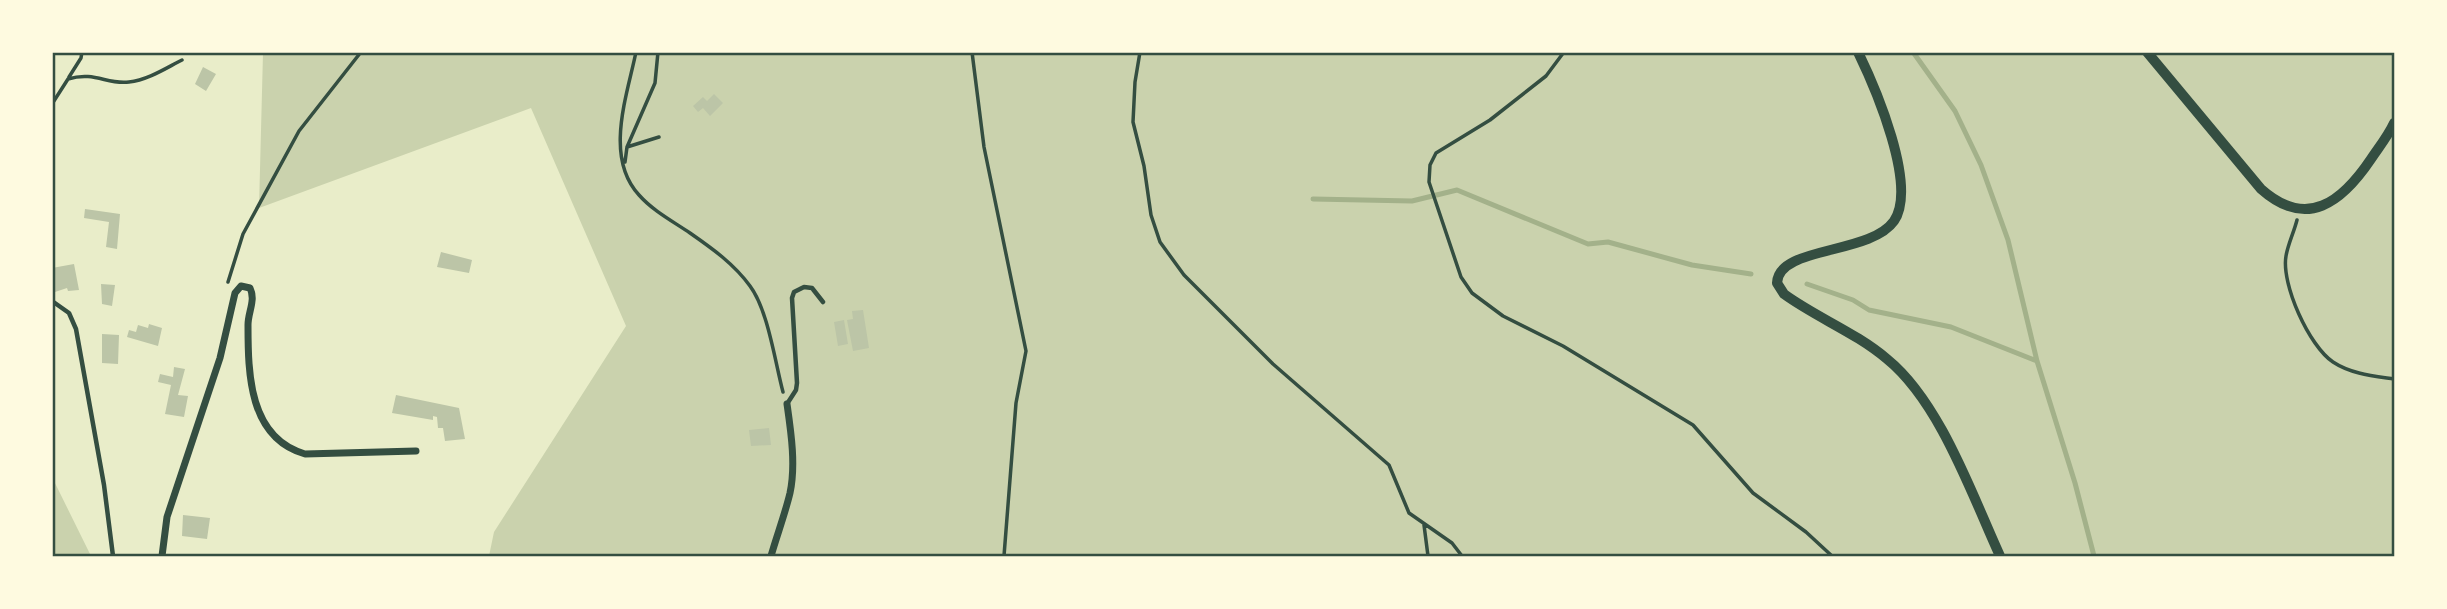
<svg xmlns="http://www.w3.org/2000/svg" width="2447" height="609" font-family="Karla,sans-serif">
<rect width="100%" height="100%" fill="#e9edc9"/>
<path fill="#cad2ad" d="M263,53H2394V556H489L494,532L626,326L531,108L259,208Z
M52,479H53L91,556H53Z"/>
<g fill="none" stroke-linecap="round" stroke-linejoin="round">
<path stroke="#a3b18a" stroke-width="5" d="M1913,52L1955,111L1981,165L2008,240L2037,361L2075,483L2094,556
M1313,199L1412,201L1457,190L1588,244L1608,242L1692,265L1751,274
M1807,284L1853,300L1869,310L1951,327L2037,361"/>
</g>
<path fill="#bcc5a7" d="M203,67L216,74L206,91L195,84Z
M714,94L723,103L710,116L703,108L698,112L693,106L703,97L707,101Z
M85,209L120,214L117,249L106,247L109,222L84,218Z
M441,252L472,260L469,273L437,267Z
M74,264L79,290L68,291L67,288L55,292L52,268Z
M101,284L115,285L112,306L102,304Z
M863,310L869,348L853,351L847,320L853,319L852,311Z
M844,320L848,344L838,346L834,322Z
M149,324L162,328L158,346L127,337L129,330L136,332L138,325L148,328Z
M102,334L119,335L118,364L102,363Z
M174,367L185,369L178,395L188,396L184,417L165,414L171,385L158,382L160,374L173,377Z
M396,395L459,408L465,439L445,441L443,428H438L437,417L433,416V420L392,413Z
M769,428L771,445L751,446L749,430Z
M183,515L210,518L207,539L182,536Z"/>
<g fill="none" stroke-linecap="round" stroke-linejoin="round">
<path stroke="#344e41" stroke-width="3.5" d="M636,52C627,96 604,157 639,195C653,211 674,222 690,233C713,249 734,264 750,286C768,310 775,362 783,392
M972,52L984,147L1026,351L1016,403L1004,556
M1140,52L1135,82L1133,122L1144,166L1151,215L1160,242L1184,275L1273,364L1389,465L1409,513L1452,543L1462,556
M1564,52L1546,76L1490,120L1436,153L1430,165L1429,182L1461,277L1472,293L1503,316L1563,346L1693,425L1753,493L1806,532L1832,556
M69,77L81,58L82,52
M52,104L68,79C95,71 107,85 129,82C148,80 166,68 182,60
M627,147L655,83L658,52
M625,162L627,147L659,137
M2297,220C2294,232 2288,244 2286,256C2281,284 2309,346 2333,362C2351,374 2374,376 2394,379
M228,282L243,234L299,131L361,52
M1424,525L1428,556"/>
<path stroke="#344e41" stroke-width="4.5" d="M52,301L69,313L76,329L104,485L113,556
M787,404L796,390L797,383L792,298L794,292L804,287L812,288L823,302"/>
<path stroke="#344e41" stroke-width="7" d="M162,556L167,517L220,358L235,293L241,286L250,288C256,300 248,312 248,325C248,374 249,438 305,454L416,451
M771,556C777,535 785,514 790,493C796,465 791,432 787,404"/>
<path stroke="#344e41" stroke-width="10" d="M1858,52C1875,87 1918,186 1894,221C1870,255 1778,246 1777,283L1784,294C1817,318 1855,332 1887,359C1940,402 1972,495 2000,556
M2147,52L2261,189C2307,230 2342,202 2371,159C2379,147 2388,136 2394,123"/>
</g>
<rect width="2447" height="609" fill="none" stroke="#fefae0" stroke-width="108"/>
<rect x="54" y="54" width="2339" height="501" fill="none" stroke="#344e41" stroke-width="2.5"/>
</svg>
